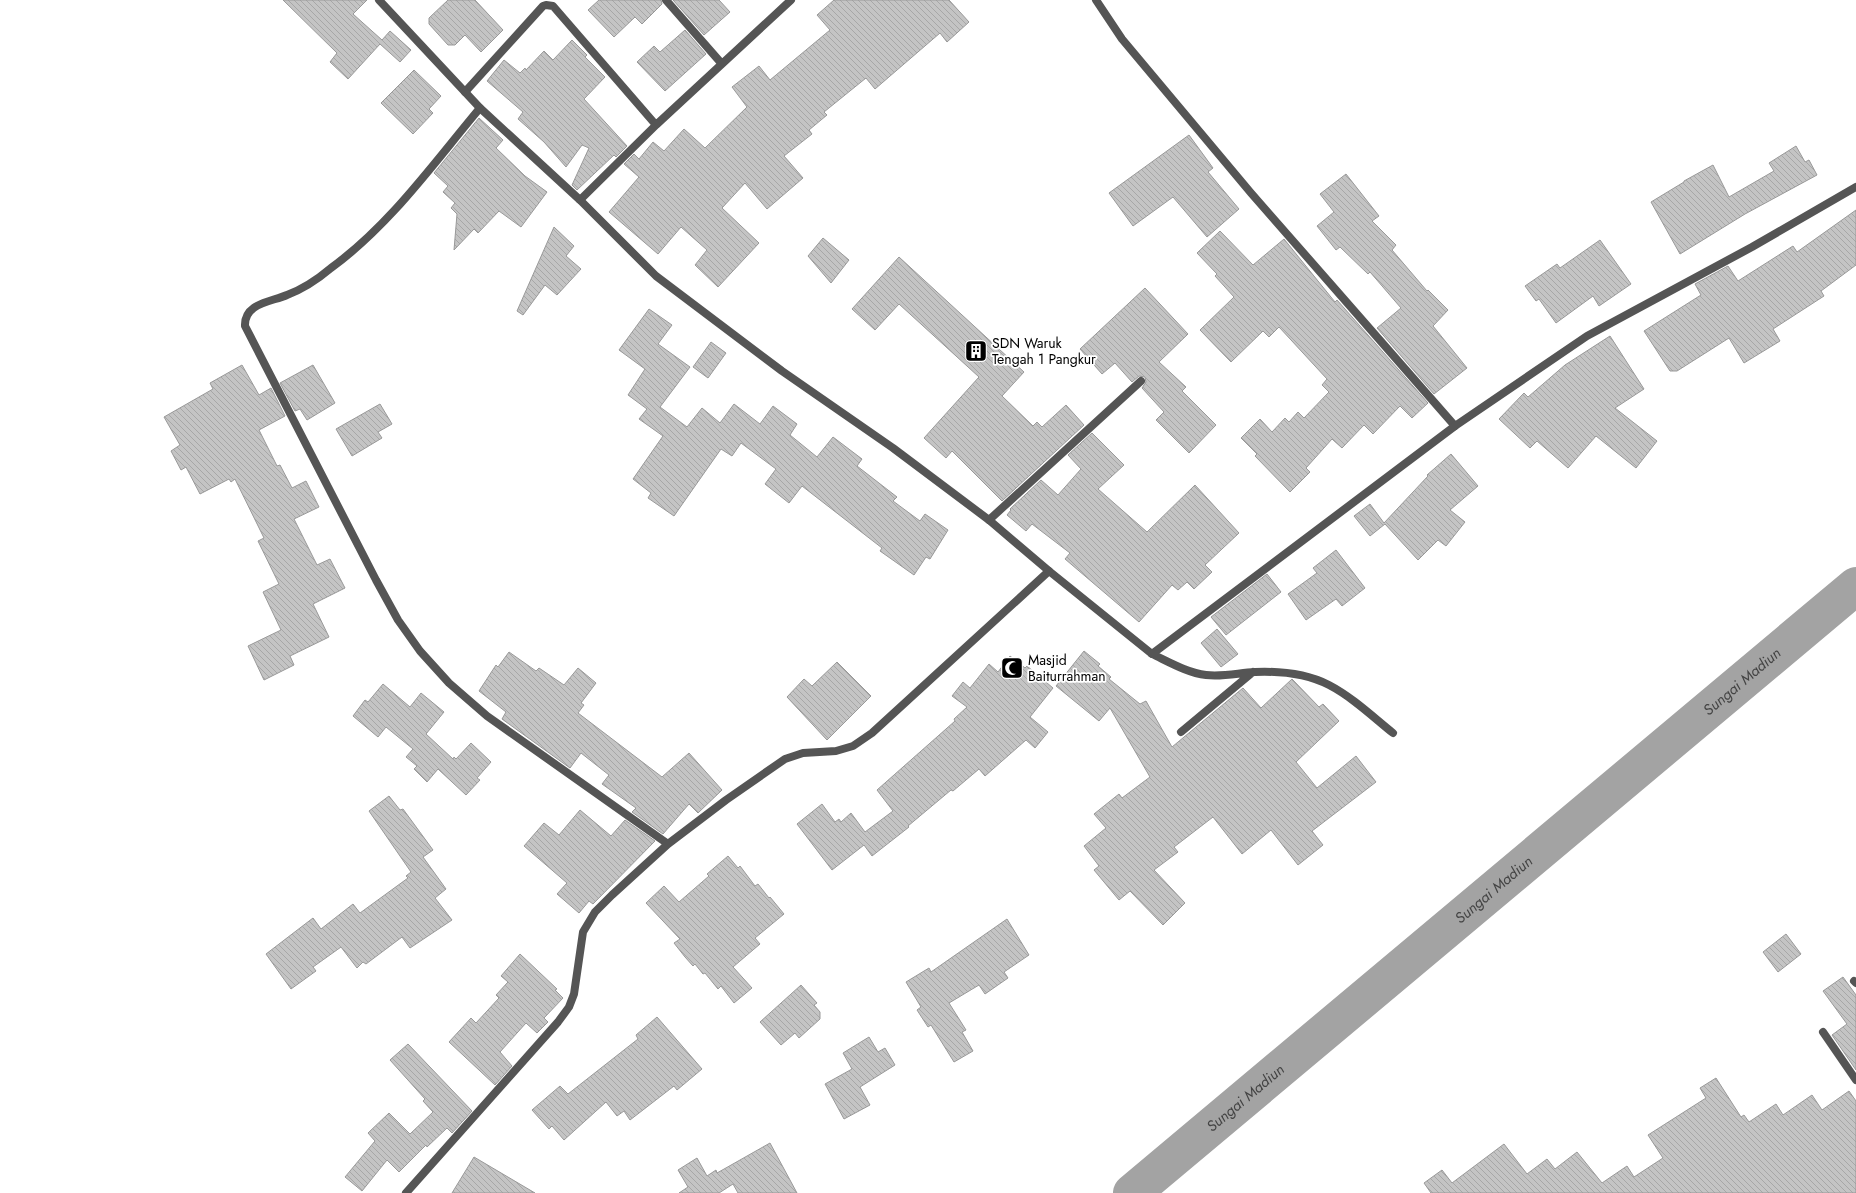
<svg xmlns="http://www.w3.org/2000/svg" width="1856" height="1193" font-family="Jost,sans-serif">
<defs>
<pattern id="building-back-hatch" width="6" height="6" patternUnits="userSpaceOnUse"><rect width="6" height="6" fill="#c4c4c4"/><path d="M-1 5l2 2M0 0l6 6M5-1l2 2" fill="none" stroke="#a7a7a7"/></pattern>
</defs>
<rect width="100%" height="100%" fill="#fff"/>
<g fill="none" stroke-linecap="round" stroke-linejoin="round">
<path stroke="#a3a3a3" stroke-width="38" id="s1" d="M1132,1193L1856,586"/>
</g>
<path fill="url(#building-back-hatch)" stroke="#999" d="M283,0H367L353,14L382,40L390,31L411,50L400,62L380,44L348,79L330,62L337,53Z
M448,0H475L503,30L481,52L465,35L455,45H448L429,24V18Z
M599,0H661L662,4L642,24L635,17L614,37L588,10Z
M673,0H719L730,12L704,35Z
M834,0H949L969,22L947,42L940,33L875,89L866,78L824,112L827,115L809,130L812,134L784,156L803,178L767,209L745,183L722,208L759,243L718,287L695,265L707,250L681,227L658,254L609,212L639,177L624,164L634,154L639,159L653,142L664,151L684,129L705,148L747,107L732,87L759,66L770,80L830,30L817,15Z
M685,30L706,54L665,91L637,62L654,46L660,52Z
M572,40L587,55L585,57L605,77L584,99L627,146L616,157L614,155L577,190L572,185L589,148L582,145L566,167L544,142L518,119L523,112L487,81L504,60L520,73L525,68L526,70L544,51L553,60Z
M414,70L441,96L429,109L433,113L413,134L381,103Z
M479,118L503,140L496,148L525,176L547,192L521,227L499,211L478,233L474,229L454,250L457,214L451,208L455,203L443,192L448,186L434,173Z
M1189,135L1213,168L1208,172L1239,209L1207,237L1173,197L1133,226L1109,193Z
M1796,146L1805,162L1809,160L1817,175L1745,214L1680,254L1651,202L1684,182V181L1713,165L1729,197L1774,171L1769,163Z
M1346,174L1379,216L1372,221L1396,245L1392,250L1427,291L1428,290L1448,310L1433,326L1467,368L1434,394L1377,328L1401,308L1370,272L1368,274L1340,247L1336,250L1317,226L1334,212L1320,194Z
M1856,210V265L1821,291L1824,296L1773,329L1780,341L1744,363L1729,338L1677,371H1670L1644,331L1701,295L1695,284L1728,266L1738,281L1793,246L1797,252Z
M554,227L574,246L566,256L581,269L557,295L545,285L523,315L517,311Z
M1220,231L1253,265L1284,239L1335,302L1337,300L1428,403L1412,418L1400,406L1373,434L1364,425L1342,448L1332,439L1306,468L1310,472L1290,492L1255,456L1257,454L1241,438L1260,419L1272,432L1285,418L1289,422L1298,412L1304,418L1329,392L1322,385L1327,379L1279,327L1269,337L1263,331L1231,362L1200,330L1234,297L1215,276L1217,274L1197,253Z
M823,238L849,260L831,283L808,256Z
M1600,240L1631,284L1599,306L1593,296L1556,323L1539,299L1536,301L1525,286L1557,264L1560,268Z
M899,257L1024,372L1002,396L1033,426L1037,422L1042,427L1066,405L1084,425L1002,501L952,451L946,458L924,438L979,377L899,304L875,330L852,309Z
M1145,288L1188,334L1159,362L1186,387L1182,391L1216,425L1189,453L1156,420L1164,412L1142,388L1146,382L1145,377L1139,376L1132,382L1115,363L1102,374L1080,349Z
M649,309L672,325L658,344L690,367L660,407L687,427L702,408L720,423L734,404L760,424L773,406L797,424L790,435L817,457L833,437L862,459L857,466L897,497L893,501L920,521L925,514L948,530L930,559L926,557L914,575L880,551L882,548L802,486L789,503L765,484L776,469L741,443L732,456L721,449L674,516L648,498L651,493L633,479L663,436L639,419L647,409L628,395L645,369L619,350Z
M1610,336L1644,389L1615,408L1657,441L1636,468L1596,436L1568,468L1537,441L1530,448L1499,419L1524,393L1528,397L1565,365Z
M711,342L726,353L708,378L693,367Z
M242,365L259,395L271,388L285,416L259,430L277,466L280,465L292,488L306,481L319,507L294,519L317,565L330,559L345,588L313,604L329,637L290,656L294,665L264,680L248,646L281,630L263,592L279,584L258,541L264,538L235,479L231,482L229,479L200,494L186,467L181,470L171,451L180,445L164,417L213,389L210,383Z
M313,365L335,403L307,420L300,409L295,411L280,383Z
M380,404L392,424L378,432L382,438L352,456L336,429Z
M1092,433L1124,465L1098,489L1147,532L1195,485L1239,533L1205,565L1212,572L1194,589L1187,582L1178,590L1172,585L1139,622L1065,559L1070,553L1032,524L1026,531L1007,515L1011,510L1010,509L1041,480L1058,495L1081,469L1068,455Z
M1451,454L1478,486L1450,510L1465,522L1446,546L1438,540L1418,560L1385,524L1370,536L1354,516L1370,504L1384,523L1428,476L1427,475Z
M1336,550L1365,588L1342,606L1336,599L1306,620L1288,594L1317,573L1313,568Z
M1267,574L1281,592L1226,635L1211,617Z
M1217,629L1238,654L1221,667L1201,643Z
M1084,651L1100,664L1098,666L1111,677L1109,679L1140,704L1146,701L1172,747L1243,688L1261,708L1292,679L1293,680L1319,707L1323,704L1339,721L1296,762L1317,788L1356,756L1376,782L1312,831L1323,845L1298,865L1271,830L1242,854L1213,817L1174,847L1178,852L1154,870L1185,903L1163,925L1130,891L1119,900L1094,870L1099,866L1084,846L1106,828L1094,814L1119,794L1122,798L1150,777L1110,708L1099,721L1056,686Z
M509,652L536,671L539,668L564,685L578,668L596,683L581,703L584,705L578,713L662,777L689,753L722,790L698,813L689,804L663,834L632,812L636,808L602,784L609,775L581,753L570,768L502,719L506,712L479,691L496,665L498,667Z
M1010,656L1025,668L1027,666L1053,688L1030,717L1048,732L1035,748L1026,740L985,776L979,769L953,791L951,790L908,826L909,827L872,856L864,845L832,870L797,824L822,804L835,822L839,819L841,822L851,813L865,832L893,811L877,790L955,721L954,719L967,707L952,696L963,682L970,688L989,664L998,672Z
M837,662L871,696L827,740L787,697L804,679L812,686Z
M383,684L410,707L421,693L444,712L426,734L453,759L454,757L456,759L471,743L491,762L477,778L480,780L466,795L438,769L427,782L414,769L417,766L406,757L413,749L386,727L378,737L353,716L365,700L368,702Z
M389,796L400,810L403,809L433,850L423,857L446,889L435,898L452,920L410,948L402,937L366,964L363,962L357,968L341,947L313,967L316,971L291,989L266,954L313,918L321,929L353,904L360,913L408,878L406,876L411,872L369,811Z
M580,810L611,836L625,820L655,841L593,904L589,901L579,913L557,894L567,883L524,846L544,823L559,835Z
M728,856L738,868L740,866L755,886L758,884L769,898L770,897L784,914L755,938L760,944L733,967L752,988L734,1003L721,986L718,989L705,973L703,974L695,964L693,966L685,957L674,943L680,939L646,903L664,886L679,902L709,876L707,874Z
M1007,919L1029,955L1004,972L1008,978L985,994L979,985L949,1003L966,1030L962,1032L973,1051L954,1062L931,1025L928,1027L917,1010L921,1007L906,982L929,968L931,972Z
M1786,934L1801,954L1778,972L1763,952Z
M520,954L557,989L555,990L563,998L544,1018L548,1022L537,1033L526,1023L500,1052L512,1066L495,1085L449,1042L471,1018L476,1023L499,998L496,995L508,982L501,976Z
M1843,977L1856,995V1070L1832,1035L1847,1024L1823,991Z
M801,985L817,1003L814,1005L820,1012V1019L799,1038L795,1033L781,1045L760,1022Z
M657,1017L702,1069L677,1090L674,1086L630,1120L624,1111L617,1116L606,1102L564,1140L552,1126L549,1129L532,1110L560,1086L568,1094L638,1039L636,1035Z
M869,1037L878,1052L885,1048L895,1065L860,1087L870,1105L844,1119L825,1084L852,1069L843,1053Z
M408,1044L472,1111L452,1133L447,1128L427,1147L426,1145L399,1172L387,1160L362,1191L345,1177L375,1141L368,1133L389,1113L410,1134L433,1112L423,1101L425,1099L390,1060Z
M1716,1078L1741,1117L1744,1115L1749,1122L1776,1104L1783,1115L1812,1095L1822,1110L1849,1091L1856,1101V1193H1431L1424,1183L1442,1170L1452,1183L1504,1144L1527,1174L1547,1159L1555,1169L1577,1152L1602,1183L1627,1166L1634,1177L1663,1158L1648,1135L1706,1098L1700,1088Z
M770,1143L797,1193H738L733,1184L719,1193H679L688,1187L678,1170L697,1158L707,1176L716,1170L717,1173Z
M474,1157L535,1193H452Z"/>
<g fill="none" stroke-linecap="round" stroke-linejoin="round">
<path stroke="#555" stroke-width="8" d="M666,0L722,64
M1096,0L1122,39L1251,193L1455,426
M465,92L543,6L546,5L553,6L656,125
M480,108C433,164 390,225 331,268C318,279 303,289 287,295C271,302 244,303 245,326L376,580L398,620L420,651L449,683L487,716L668,844
M580,200L656,125L791,0
M989,520L1141,381
M1152,654C1169,662 1188,673 1206,675C1223,677 1238,673 1255,672C1279,671 1307,674 1329,685C1352,697 1372,716 1393,733
M1181,732L1253,672
M1854,981L1856,983
M1823,1032L1856,1080
M406,1193L558,1022L569,1007L574,994L583,932L595,912L612,895L668,844L726,800L785,759L803,753L836,751L853,746L872,733L1049,571"/>
<path stroke="#555" stroke-width="8" d="M379,0L480,108L580,200L656,276L782,371L893,448L989,520L1049,571L1152,654L1455,426L1587,336L1752,247L1856,187"/>
</g>
<defs>
<g id="building-square" transform="scale(1.15)"><rect x="-9" y="-9" width="18" height="18" rx="4" fill="#000" stroke="#fff"/><path d="M-4-6H4V6H1V3H-1V6H-4ZM-2.5-4.3h1.7v1.8h-1.7ZM.8-4.3h1.7v1.8H.8ZM-2.5-1h1.7V.8h-1.7ZM.8-1h1.7V.8H.8Z" fill="#fff"/></g>
<g id="mosque-square" transform="scale(1.15)"><rect x="-9" y="-9" width="18" height="18" rx="4" fill="#000" stroke="#fff"/><path d="M3.5-4.9A6 6 0 1 0 3.5 4.9A5 5 0 1 1 3.5-4.9Z" fill="#fff"/></g>
</defs>
<g fill-rule="evenodd">
<use href="#building-square" x="976" y="351"/>
<use href="#mosque-square" x="1012" y="668"/>
</g>
<g text-anchor="middle" dominant-baseline="central" stroke-width="3.5" stroke-linejoin="round" paint-order="stroke">
<g font-size="14" fill="#000" stroke="#fff" text-anchor="start">
<text x="992" y="343">SDN Waruk<tspan x="992" dy="16">Tengah 1 Pangkur</tspan></text>
<text x="1028" y="660">Masjid<tspan x="1028" dy="16">Baiturrahman</tspan></text>
</g>
<g font-size="15" font-style="italic" fill="#444" stroke="#fff">
<text stroke="none"><textPath href="#s1" startOffset="796">Sungai Madiun</textPath></text>
<text stroke="none"><textPath href="#s1" startOffset="472">Sungai Madiun</textPath></text>
<text stroke="none"><textPath href="#s1" startOffset="148">Sungai Madiun</textPath></text>
</g>
</g>
</svg>
